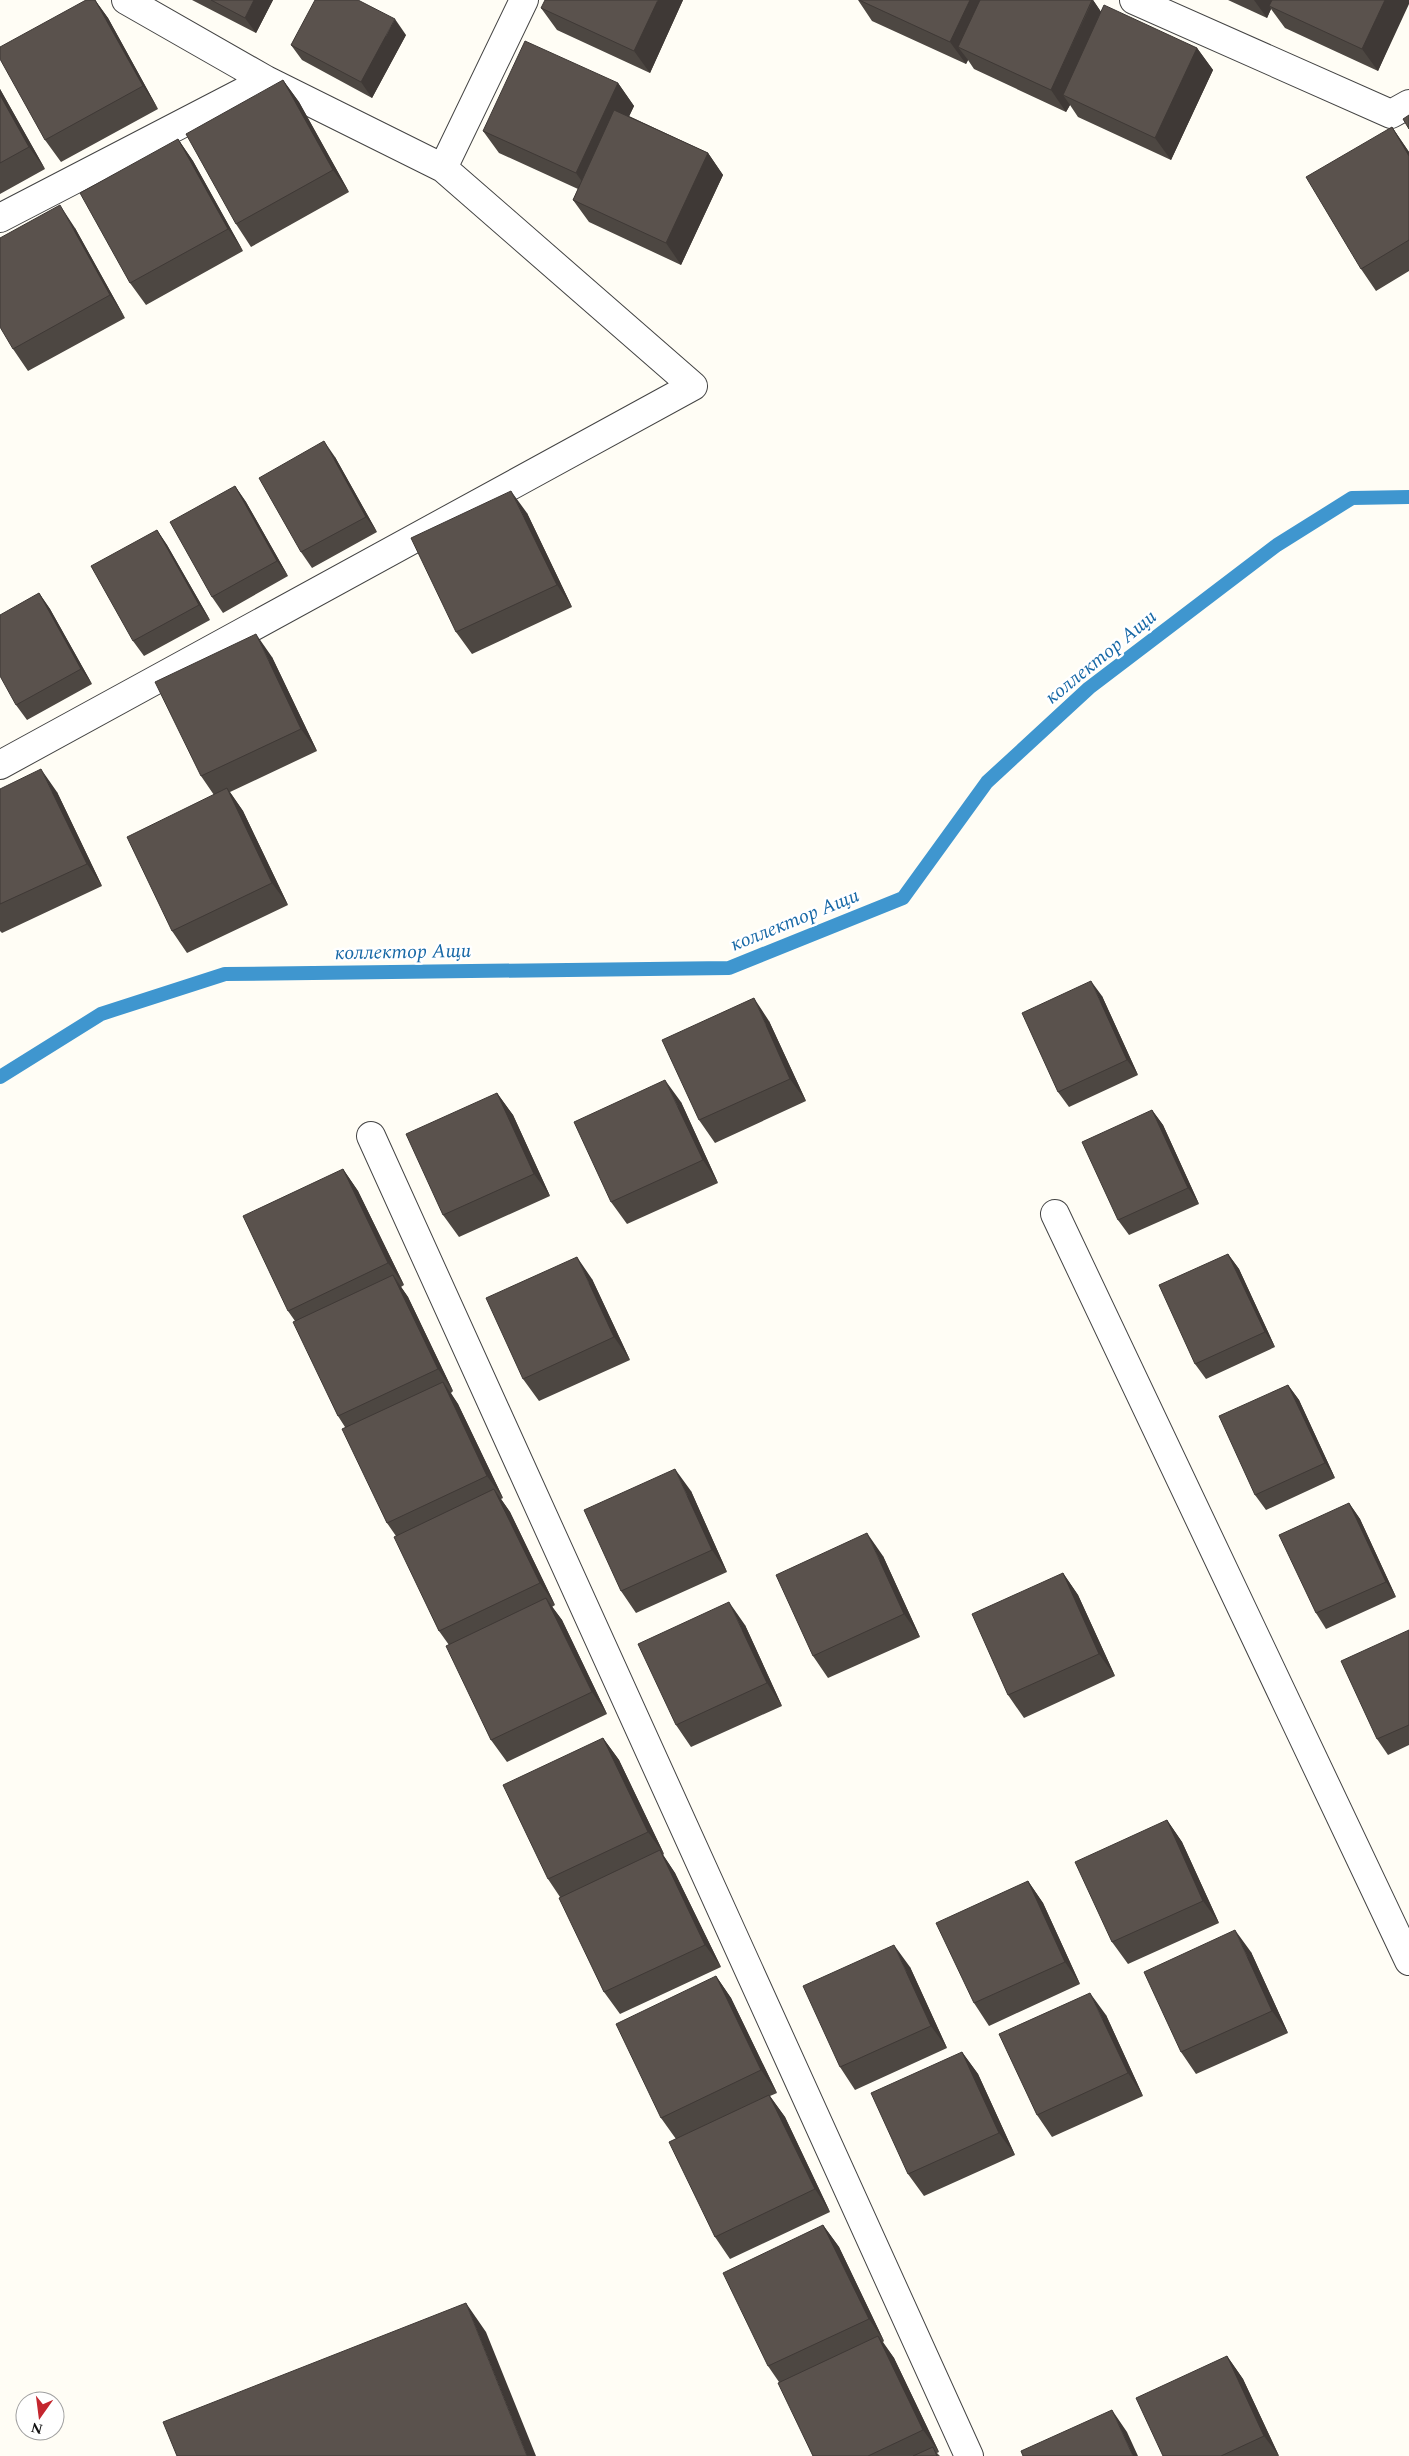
<svg xmlns="http://www.w3.org/2000/svg" width="1409" height="2456" font-family="Spectral,serif">
<rect width="100%" height="100%" fill="#fffdf5"/>
<g fill="none" stroke-linecap="round" stroke-linejoin="round">
<path stroke="#3f96cf" stroke-width="14" d="M0,1077L101,1014L225,974L729,968L903,898L987,782L1089,688L1277,545L1352,498L1409,497"/>
<g stroke="#444" stroke-width="30">
<path id="minor" d="M1134,0L1391,114L1409,104
M443,168L524,0
M0,218L266,80
M0,765L693,386L443,168L266,80L126,0
M371,1136L969,2456
M1055,1214L1409,1961"/>
</g>
<use href="#minor" stroke="#fff" stroke-width="28"/>
</g>
<path fill="#4d4742" d="M86,0H95L108,18L158,109L61,162L45,140Z
M192,0H273L256,33Z
M683,0L650,73L557,30L541,8Z
M858,0H1093L1101,12L1197,48L1213,70L1171,160L1078,117L1070,105L1066,112L974,69L968,60L966,64L872,21Z
M1228,0H1409L1378,71L1285,28L1271,9L1267,18Z
M406,35L372,98L302,60L291,45Z
M283,80L299,102L349,192L251,247L236,224Z
M618,83L634,106L629,116L708,153L723,175L681,265L589,222L573,200L578,189L499,153L483,131Z
M0,89L45,169L0,194Z
M1392,127L1409,152V271L1376,291L1361,269Z
M178,139L193,161L243,251L146,305L130,283Z
M75,228L125,318L28,371L13,349Z
M335,457L377,532L312,568L301,552Z
M235,486L246,502L288,576L223,613L212,597Z
M527,513L572,607L472,654L456,632Z
M157,530L167,545L210,620L144,656L133,641Z
M39,593L50,609L92,684L27,720L16,705Z
M272,657L317,751L230,792L243,811L288,905L187,953L172,931L214,795L201,776Z
M0,789L57,792L102,886L2,933L0,931Z
M1102,996L1138,1075L1069,1107L1058,1092Z
M769,1021L806,1101L715,1143L699,1120Z
M497,1093L513,1115L550,1196L459,1237L443,1215Z
M681,1102L718,1183L627,1224L611,1202Z
M1152,1110L1163,1125L1199,1204L1129,1235L1118,1220Z
M343,1169L358,1191L404,1285L401,1287L408,1297L453,1391L451,1393L458,1404L503,1498L501,1499L510,1512L555,1605L552,1607L562,1620L607,1714L507,1762L491,1740L449,1645L439,1631L396,1536L387,1523L345,1427L338,1416L295,1321L288,1311Z
M1228,1254L1239,1269L1275,1347L1206,1379L1195,1364Z
M592,1279L630,1360L539,1401L523,1379Z
M1288,1385L1299,1400L1335,1478L1266,1510L1255,1495Z
M691,1491L727,1572L636,1613L621,1591Z
M1349,1503L1360,1519L1396,1597L1326,1629L1316,1613Z
M883,1556L920,1637L828,1678L813,1656Z
M1063,1573L1078,1595L1115,1676L1024,1718L1008,1695Z
M745,1625L782,1706L691,1747L676,1725Z
M1409,1630V1745L1388,1755L1377,1739Z
M603,1738L619,1760L664,1854L663,1855L675,1873L721,1967L620,2014L604,1992L560,1897L548,1879Z
M1167,1820L1182,1842L1219,1923L1128,1964L1112,1942Z
M1028,1881L1043,1903L1080,1984L989,2026L974,2003Z
M1251,1952L1288,2033L1196,2074L1181,2052Z
M910,1967L947,2048L855,2090L840,2067Z
M716,1976L731,1998L777,2093L770,2096L785,2117L830,2212L730,2259L715,2237L676,2139L661,2118Z
M1106,2015L1143,2096L1052,2137L1037,2115Z
M962,2052L978,2074L1015,2155L924,2196L908,2174Z
M823,2225L839,2247L884,2341L883,2342L894,2358L939,2452L937,2453L940,2456H813L779,2382L768,2366Z
M1227,2356L1243,2379L1279,2456H1163Z"/>
<path fill="#3f3936" d="M95,0L108,18L158,109L143,86Z
M254,0H273L256,33L245,18Z
M658,0H683L650,73L634,51Z
M970,0H996L958,47L968,60L966,64L950,42Z
M1093,0L1108,22L1063,95L1070,105L1066,112L1051,90Z
M1254,0H1275L1269,6L1271,9L1267,18Z
M1385,0H1409V4L1378,71L1362,49Z
M395,19L406,35L372,98L361,82Z
M1197,48L1213,70L1171,160L1155,138Z
M283,80L299,102L349,192L333,170Z
M618,83L634,106L592,196L576,173Z
M0,89L45,169L29,147L0,95Z
M1392,127L1409,152V156Z
M178,139L193,161L243,251L228,229Z
M708,153L723,175L681,265L666,243Z
M60,205L75,228L125,318L110,295Z
M324,441L335,457L377,532L366,517Z
M235,486L246,502L288,576L277,561Z
M511,491L527,513L572,607L557,585Z
M157,530L167,545L210,620L199,605Z
M39,593L50,609L92,684L81,669Z
M256,634L272,657L317,751L301,729Z
M41,769L57,792L102,886L87,864Z
M227,788L243,811L288,905L272,883Z
M1091,981L1102,996L1138,1075L1127,1060Z
M754,998L769,1021L806,1101L790,1079Z
M665,1080L681,1102L718,1183L703,1160Z
M497,1093L513,1115L550,1196L534,1174Z
M1152,1110L1163,1125L1199,1204L1188,1188Z
M343,1169L358,1191L404,1285L388,1263Z
M1228,1254L1239,1269L1275,1347L1265,1332Z
M577,1257L592,1279L630,1360L614,1337Z
M393,1275L408,1297L453,1391L438,1369Z
M443,1382L458,1404L503,1498L487,1476Z
M1288,1385L1299,1400L1335,1478L1325,1463Z
M675,1469L691,1491L727,1572L712,1550Z
M494,1489L510,1512L555,1605L540,1583Z
M1349,1503L1360,1519L1396,1597L1386,1582Z
M867,1533L883,1556L920,1637L904,1614Z
M1063,1573L1078,1595L1115,1676L1099,1654Z
M546,1598L562,1620L607,1714L592,1692Z
M729,1602L745,1625L782,1706L767,1683Z
M603,1738L619,1760L664,1854L648,1832Z
M1167,1820L1182,1842L1219,1923L1203,1901Z
M660,1850L675,1873L721,1967L705,1945Z
M1028,1881L1043,1903L1080,1984L1065,1962Z
M1235,1930L1251,1952L1288,2033L1272,2011Z
M894,1945L910,1967L947,2048L931,2026Z
M716,1976L731,1998L777,2093L761,2070Z
M1090,1993L1106,2015L1143,2096L1128,2073Z
M962,2052L978,2074L1015,2155L999,2133Z
M769,2095L785,2117L830,2212L815,2189Z
M823,2225L839,2247L884,2341L869,2319Z
M466,2303L486,2332L536,2456H527Z
M878,2336L894,2358L939,2452L923,2430Z
M1227,2356L1243,2379L1279,2456L1264,2436Z
M1112,2410L1127,2432L1138,2456H1133Z"/>
<path fill="#5a524d" stroke="#3f3936" d="M86,0H95L143,86L45,140L0,59V47Z
M211,0H254L245,18Z
M315,0H358L395,19L361,82L291,45Z
M545,0H658L634,51L541,8Z
M859,0H970L950,42Z
M980,0H1092L1051,90L958,47Z
M1272,0H1385L1362,49L1269,6Z
M1104,5L1197,48L1155,138L1063,95Z
M525,41L618,83L576,173L483,131Z
M283,80L333,170L236,224L186,134Z
M0,95L29,147L0,163Z
M614,110L708,153L666,243L573,200Z
M1409,115V129L1403,119Z
M1392,127L1409,156V240L1361,269L1306,177Z
M178,139L228,229L130,283L80,193Z
M60,205L110,295L13,349L0,327V238Z
M324,441L366,517L301,552L259,478Z
M235,486L277,561L212,597L170,522Z
M511,491L557,585L456,632L411,538Z
M157,530L199,605L133,641L91,566Z
M39,593L81,669L16,705L0,676V615Z
M256,634L301,729L201,776L155,682Z
M41,769L87,864L0,904V789Z
M227,788L272,883L172,931L127,837Z
M1091,981L1127,1060L1058,1092L1022,1013Z
M754,998L790,1079L699,1120L662,1040Z
M665,1080L703,1160L611,1202L574,1122Z
M497,1093L534,1174L443,1215L406,1134Z
M1152,1110L1188,1188L1118,1220L1082,1142Z
M343,1169L388,1263L288,1311L243,1216Z
M1228,1254L1265,1332L1195,1364L1159,1285Z
M577,1257L614,1337L523,1379L486,1298Z
M393,1275L438,1369L338,1416L293,1322Z
M443,1382L487,1476L387,1523L342,1429Z
M1288,1385L1325,1463L1255,1495L1219,1416Z
M675,1469L712,1550L621,1591L584,1510Z
M494,1489L540,1583L439,1631L394,1537Z
M1349,1503L1386,1582L1316,1613L1279,1535Z
M867,1533L904,1614L813,1656L776,1575Z
M1063,1573L1099,1654L1008,1695L972,1614Z
M546,1598L592,1692L491,1740L446,1646Z
M729,1602L767,1683L676,1725L638,1644Z
M1409,1630V1725L1377,1739L1341,1661Z
M603,1738L648,1832L548,1879L503,1785Z
M1167,1820L1203,1901L1112,1942L1075,1862Z
M660,1850L705,1945L604,1992L559,1898Z
M1028,1881L1065,1962L974,2003L936,1923Z
M1235,1930L1272,2011L1181,2052L1144,1972Z
M894,1945L931,2026L840,2067L803,1986Z
M716,1976L761,2070L661,2118L616,2024Z
M1090,1993L1128,2073L1037,2115L999,2034Z
M962,2052L999,2133L908,2174L871,2093Z
M769,2095L815,2189L715,2237L669,2142Z
M823,2225L869,2319L768,2366L723,2273Z
M466,2303L527,2456H177L163,2422Z
M878,2336L923,2430L868,2456H813L778,2383Z
M1227,2356L1264,2436L1221,2456H1163L1136,2398Z
M1112,2410L1133,2456H1023L1021,2451Z
M933,2447L937,2456H913Z"/>
<g text-anchor="middle" dominant-baseline="central" stroke-width="5" stroke-linejoin="round" paint-order="stroke">
<g font-size="20" font-style="italic" fill="#1768a6" stroke="#fff">
<text transform="translate(1101 657) rotate(-39)">коллектор Ащи</text>
<text transform="translate(795 920) rotate(-22)">коллектор Ащи</text>
<text transform="translate(403 952) rotate(-1)">коллектор Ащи</text>
</g>
</g>
<g transform="translate(40 2416) rotate(194)"><circle r="24" fill="#ffffff" stroke="#a0a0a0"/>
<path d="M0-4L9 19L0 12L-9 19Z" fill="#c4262e"/>
<text y="-8" font-size="14" font-weight="bold" text-anchor="middle" fill="#111111">N</text>
</g>
</svg>
